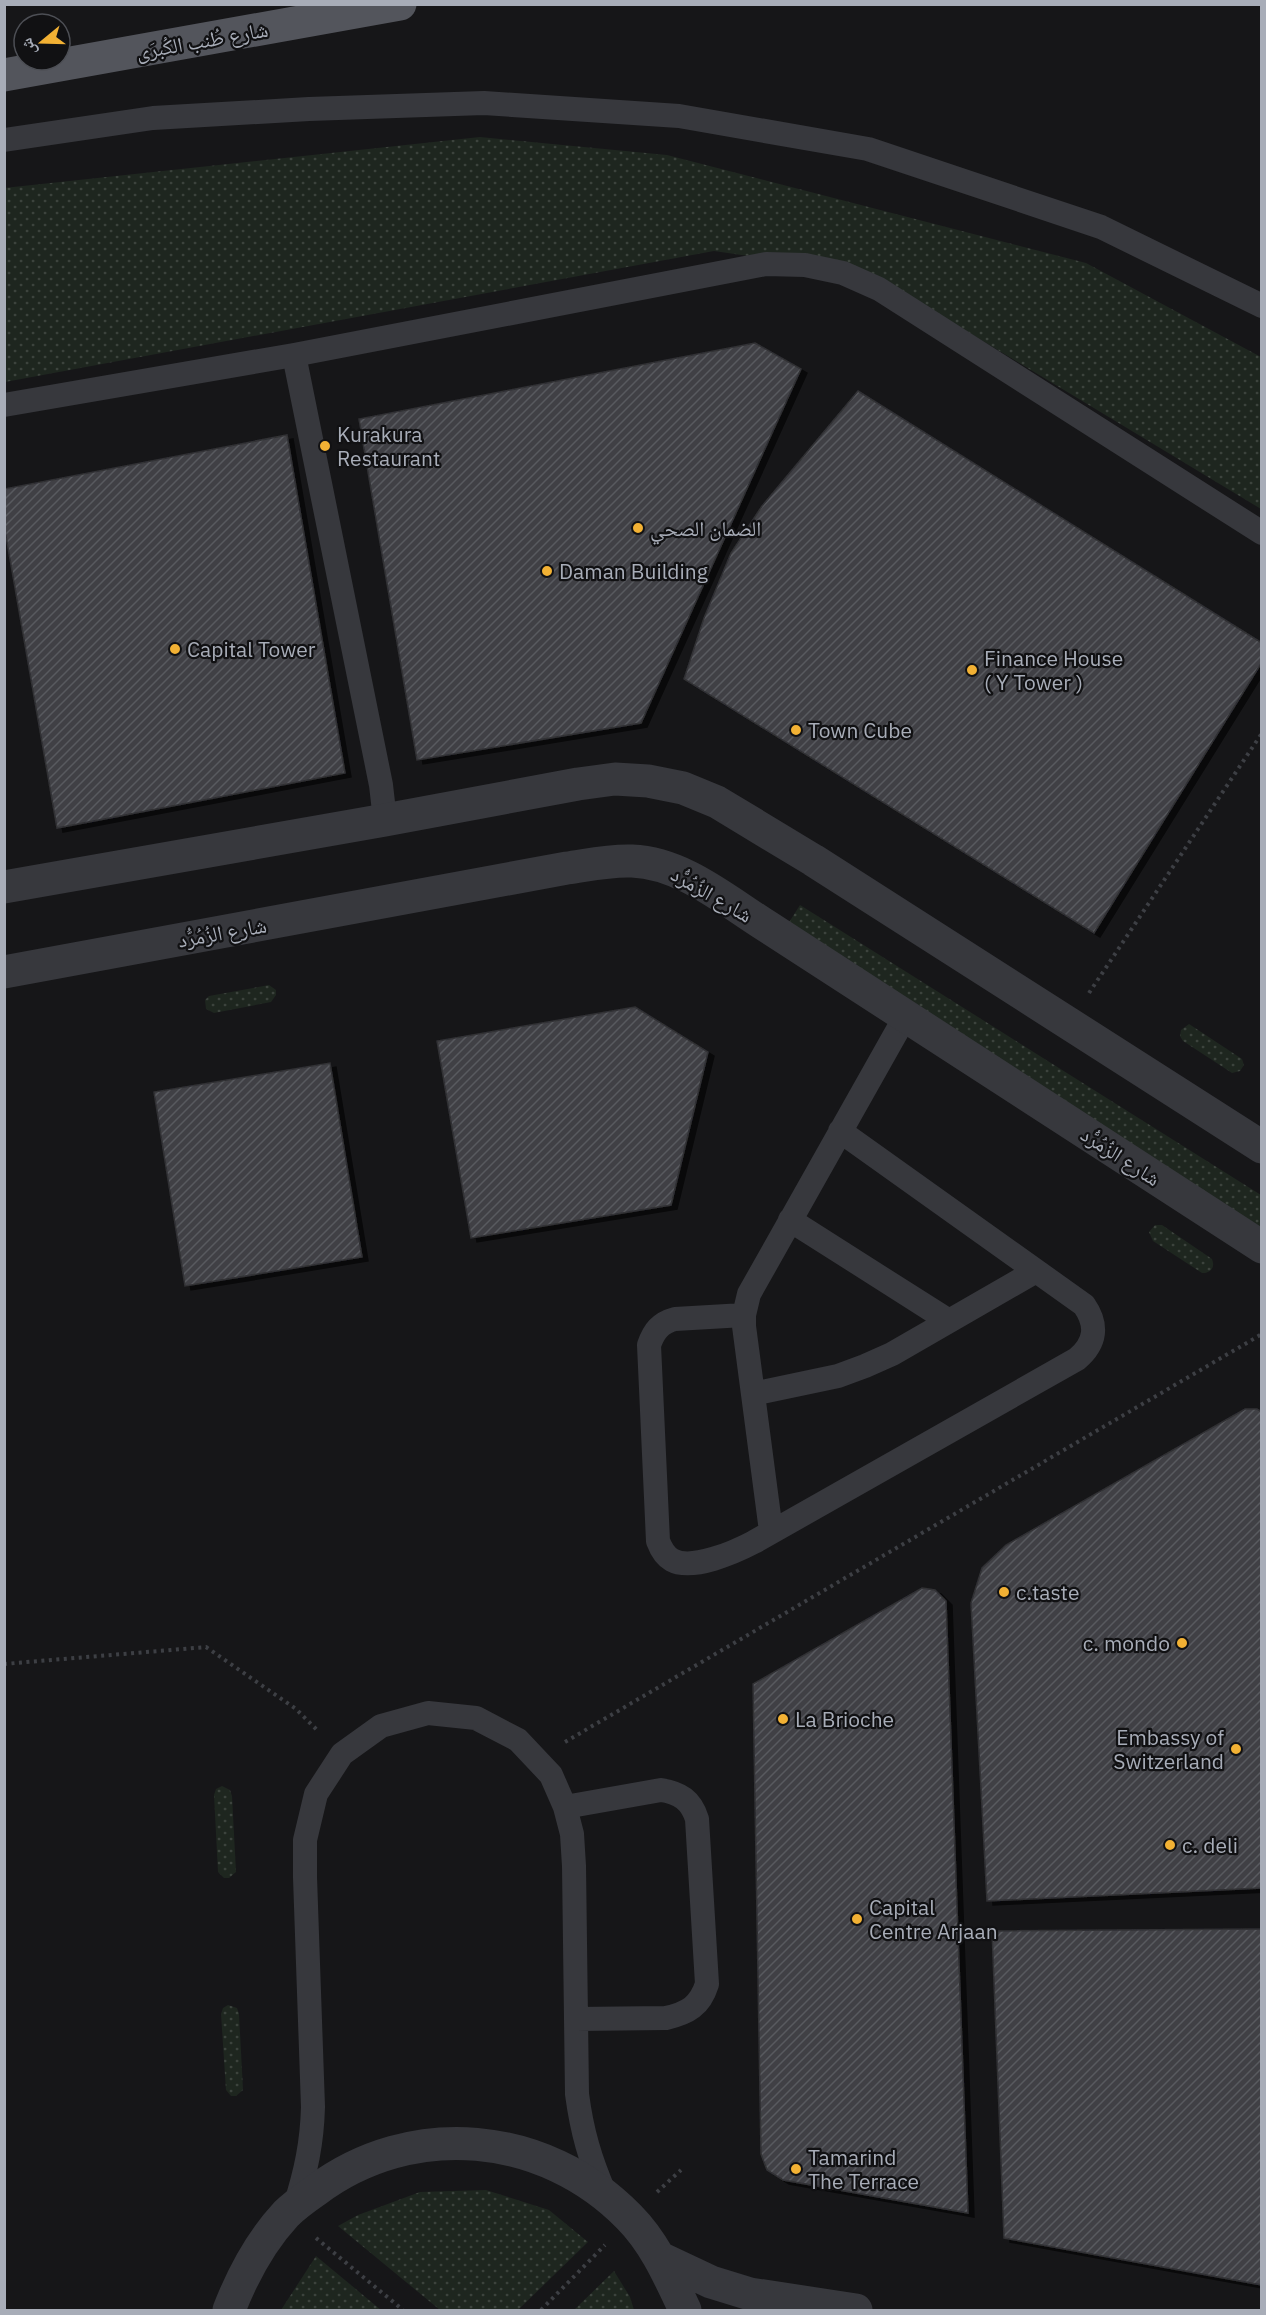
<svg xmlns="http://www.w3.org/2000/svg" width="1266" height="2315" font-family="'IBM Plex Sans','Noto Naskh Arabic',sans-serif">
<defs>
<pattern id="green-dots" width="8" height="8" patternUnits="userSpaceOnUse" patternTransform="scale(1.5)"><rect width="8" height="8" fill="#1e261f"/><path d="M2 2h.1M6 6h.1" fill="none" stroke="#3c433d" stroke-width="1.8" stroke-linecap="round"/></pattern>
<pattern id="building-hatch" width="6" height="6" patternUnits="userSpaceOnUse" patternTransform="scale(1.5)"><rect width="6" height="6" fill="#404145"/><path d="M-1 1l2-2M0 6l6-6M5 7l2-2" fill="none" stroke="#595a5e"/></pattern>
<filter id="shadow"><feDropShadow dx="6" dy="4" stdDeviation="0" flood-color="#0009"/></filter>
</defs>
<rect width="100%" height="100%" fill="#161618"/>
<path fill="url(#green-dots)" d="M480,137L667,155L1086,263L1261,357V509L872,274L714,251L5,382L4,188Z
M800,905L1261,1195V1231L786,927Z
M269,985L276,990V995L271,1002L214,1013L206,1009L205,1000L209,996Z
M1189,1024L1242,1059L1244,1065L1240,1071L1232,1073L1183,1041L1180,1036L1181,1030Z
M1155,1225H1162L1212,1259C1215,1267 1212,1271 1205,1273H1202L1153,1241L1149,1232Z
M222,1786L230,1790L232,1796L236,1872L229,1878H224L218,1872L214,1795L216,1789Z
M228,2005L237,2008L239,2014L243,2090L236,2096H231L226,2090L221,2014L223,2008Z
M486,2190L549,2210L588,2242L518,2310H440L338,2226L358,2215L420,2192Z
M316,2256L381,2310H281Z
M614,2271L630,2297L634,2310H574Z"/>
<path fill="url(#building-hatch)" stroke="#303034" stroke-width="1.5" filter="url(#shadow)" d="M755,343L801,369L641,723L417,760L359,419Z
M858,391L1262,643V662L1094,933L684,679L704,618L731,553L762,506Z
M287,435L345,773L57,828L4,525V489Z
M635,1007L708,1052L671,1205L471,1238L437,1041Z
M330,1063L362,1257L185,1286L154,1092Z
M1245,1409H1257L1262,1412V1888L987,1901L971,1603L982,1568L1006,1545Z
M922,1588L935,1590L946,1601L968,2213L783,2180L767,2170L761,2154L753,1684Z
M1262,1929V2285L1004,2238L992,1931Z"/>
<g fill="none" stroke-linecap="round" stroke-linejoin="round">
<path stroke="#3d3f44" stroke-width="4" stroke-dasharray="3 4.5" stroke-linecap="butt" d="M1089,993L1262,733
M4,1664L206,1647L296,1709L319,1732
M565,1742L1262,1334
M657,2192L681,2170
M316,2238L403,2310
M541,2310L605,2245"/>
<path stroke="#37383d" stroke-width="24" d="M4,140L153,118L309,109L484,103L679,116L868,149L1101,227L1262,306
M294,355L381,785L385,820
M4,405L294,355L766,264L805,265L843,273L879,289L1262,533
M790,1220L949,1321
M744,1315L675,1319C660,1323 654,1331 649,1345L658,1541C661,1549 665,1556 672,1560C692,1571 735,1552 754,1542L1077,1359C1096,1343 1098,1325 1084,1305L840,1131
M753,1394L838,1376L865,1366L892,1354L1036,1271
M771,1531L744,1326V1315L749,1294L905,1017
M565,1807L661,1790C680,1793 691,1800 697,1819L707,1984C700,2006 688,2013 666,2018L576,2019
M295,2206C306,2171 312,2143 313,2107L305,1877V1840L316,1794L342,1754L381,1726L428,1713L476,1718L518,1740L551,1775L565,1807L572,1834L574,1866L577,2094C582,2132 590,2159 605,2194"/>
<path stroke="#37383d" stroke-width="33" d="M4,887L385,820L578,784L615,779L648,781L683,788L717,802L813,860L1262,1147
M4,972L567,868C588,865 610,860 632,861C682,863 724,899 765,925L1262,1247
M660,2258L711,2282L750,2294L856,2310
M229,2310C243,2274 260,2242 286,2214C295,2205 305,2198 315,2191C412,2118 545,2131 629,2217C655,2243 670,2278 685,2310"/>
<path stroke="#53555c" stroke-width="33" d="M4,75L400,4"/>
</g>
<g fill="#f2b134" stroke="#111113" stroke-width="2">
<circle cx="325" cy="446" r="6"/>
<circle cx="638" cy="528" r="6"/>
<circle cx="547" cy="571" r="6"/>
<circle cx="175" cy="649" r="6"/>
<circle cx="972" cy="670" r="6"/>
<circle cx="796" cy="730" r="6"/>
<circle cx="1004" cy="1592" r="6"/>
<circle cx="1182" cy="1643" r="6"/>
<circle cx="783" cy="1719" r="6"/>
<circle cx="1236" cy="1749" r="6"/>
<circle cx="1170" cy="1845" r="6"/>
<circle cx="857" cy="1919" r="6"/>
<circle cx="796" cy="2169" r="6"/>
</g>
<g text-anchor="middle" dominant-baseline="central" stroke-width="4.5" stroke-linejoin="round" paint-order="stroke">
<g font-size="21" fill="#a8adb8" stroke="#111113">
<text transform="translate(202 40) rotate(-10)">شارع طُنب الكُبرَى</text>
<text transform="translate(712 894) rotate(30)">شارع الزُمُرُّد</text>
<text transform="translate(222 932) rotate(-10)">شارع الزُمُرُّد</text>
<text transform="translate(1121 1156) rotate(33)">شارع الزُمُرُّد</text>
</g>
<g font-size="21" fill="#a8adb8" stroke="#111113" text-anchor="start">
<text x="337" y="434">Kurakura<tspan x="337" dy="24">Restaurant</tspan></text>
<text x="650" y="528">الضمان الصحي</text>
<text x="559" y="571">Daman Building</text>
<text x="187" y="649">Capital Tower</text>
<text x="984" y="658">Finance House<tspan x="984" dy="24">( Y Tower )</tspan></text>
<text x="808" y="730">Town Cube</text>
<text x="1016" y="1592">c.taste</text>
<text x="1170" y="1643" text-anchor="end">c. mondo</text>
<text x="795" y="1719">La Brioche</text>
<text x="1224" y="1737" text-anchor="end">Embassy of<tspan x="1224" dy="24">Switzerland</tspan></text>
<text x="1182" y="1845">c. deli</text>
<text x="869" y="1907">Capital<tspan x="869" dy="24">Centre Arjaan</tspan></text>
<text x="808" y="2157">Tamarind<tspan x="808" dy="24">The Terrace</tspan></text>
</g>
</g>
<rect width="1266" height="2315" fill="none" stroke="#a8adb8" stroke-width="12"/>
<g transform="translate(42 42) rotate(251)"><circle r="28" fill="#111113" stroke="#4d4f55" stroke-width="1.5"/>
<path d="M0-4.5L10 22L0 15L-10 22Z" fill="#f2b134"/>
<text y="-9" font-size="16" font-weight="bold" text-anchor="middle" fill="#a8adb8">ش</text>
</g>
</svg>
